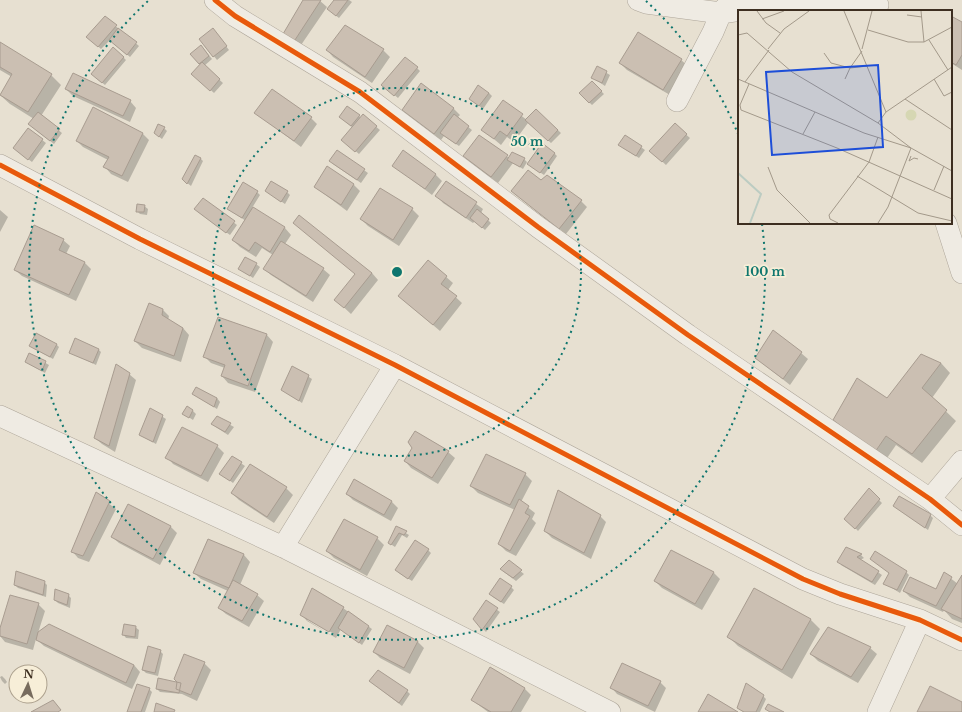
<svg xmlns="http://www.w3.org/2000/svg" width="962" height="712" font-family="'Libre Baskerville',serif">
<rect width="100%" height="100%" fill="#e7e0d1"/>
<path fill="#0003" fill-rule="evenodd" d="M304,0H319L327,7L299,48L290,40Z
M335,0H349L352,2L339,18L331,12Z
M105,17L139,46L130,57L110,40L101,49L91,40Z
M951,17L962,23V70L951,63Z
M215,32L229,50L217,60L200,39Z
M0,44L51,75L61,85L41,116L62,133L54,144L32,127L34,119L10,104L0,95L12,77L0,70Z
M204,49L212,59L204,66L223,83L214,93L196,77L200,65L192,54Z
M327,50H383L390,57L372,83L333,57Z
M123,57L126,60L105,85L95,77Z
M681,60L688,66L670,95L627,70L620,63Z
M417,68L420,71L398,98L386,88Z
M598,68L610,75L605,86L593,78Z
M592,82L604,94L592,105L580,93Z
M66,89L130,101L136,108L130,122L73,96Z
M489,93L492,96L483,109L470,99Z
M503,102L527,120L536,110L561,133L551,143L528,123L514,142L507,137L501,145L483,130Z
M453,108L460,115L457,118L472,130L459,146L444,136L441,140L403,110Z
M93,109L143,134L149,140L128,182L111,174L105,167L108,160L83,147L77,141Z
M256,113L311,118L317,124L301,147Z
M359,116L361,118L363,116L380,130L359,154L346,143L353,128L340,117Z
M675,125L690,138L666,165L654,154Z
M164,128L167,131L162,139L158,136Z
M28,129L46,143L32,162L14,148Z
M480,136L509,158L524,159L527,162L523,169L513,163L498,183L471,163L464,156Z
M625,136L645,150L639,158L623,148Z
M337,151L368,173L361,183L333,164Z
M554,153L557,156L544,175L532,167Z
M200,158L203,161L191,186L186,182Z
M393,165L435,174L442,181L432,195Z
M328,168L354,185L360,191L347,211L315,187Z
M541,181L581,201L587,207L566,234L512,191Z
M446,182L483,209L481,213L491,223L485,230L475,221L473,223L443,203L437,196Z
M266,191L287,192L290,195L285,204Z
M257,192L260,195L252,208L285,228L291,235L285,244L323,269L330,275L313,302L271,275L265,269L273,255L262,248L256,257L240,247L233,240L246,221L228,209Z
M203,199L237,225L230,235L198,212Z
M144,206L148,209L147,215L140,214L137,211Z
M412,209L419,216L399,246L368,226L361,219Z
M0,210L8,217L0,232Z
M294,223L372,273L378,280L351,314L336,300L356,274Z
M63,240L70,246L66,254L84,262L91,269L76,301L22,276L15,270Z
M428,261L453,283L448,290L462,303L440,331L399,296Z
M256,264L260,267L253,278L240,269Z
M162,309L169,316L168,320L183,328L189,335L181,362L142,348L135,341Z
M219,318L267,335L273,342L255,392L228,383L222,376L225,368L211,363L205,357Z
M56,344L59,347L53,359L30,346Z
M98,349L101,352L96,365L70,352Z
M801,353L808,359L790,385L756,358Z
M30,354L49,365L45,373L26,362Z
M941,363L950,373L932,398L956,421L922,463L896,445L885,461L844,430L834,420L887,399Z
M293,367L312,379L302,403L283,390Z
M129,374L136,380L115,452L102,444L95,438Z
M193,394L217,398L220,402L217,409Z
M150,409L166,419L156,444L140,435Z
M193,411L196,414L193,420L184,414Z
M218,418L234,427L228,435L216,427Z
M217,446L224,453L208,482L173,464L167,457Z
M448,452L455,458L438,484L411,468L405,461Z
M232,457L245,466L233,483L221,474Z
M525,474L532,481L521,502L535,513L532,519L536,523L516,556L506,551L499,544L515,510L478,493L471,486Z
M354,481L392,502L398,508L391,521L353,500L347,494Z
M286,488L293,495L274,523L239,500L232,493Z
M869,490L882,503L858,531L846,518Z
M96,494L116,509L89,562L78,558L72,551Z
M894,506L930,515L933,518L928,530Z
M600,516L606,522L591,559L552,538L545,531Z
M170,526L177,533L160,565L119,543L112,537Z
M397,528L409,535L407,538L402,535L395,547L389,543Z
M377,538L384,545L367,576L334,558L327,551Z
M208,540L244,555L250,562L240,585L257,595L264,601L249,627L226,614L219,608L228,591L201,579L194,573Z
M846,548L861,555L864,558L860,560L882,575L875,585L841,565Z
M428,550L431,553L412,581L399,573Z
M672,551L714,573L720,579L702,610L662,588L655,581Z
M509,562L524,574L516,581L504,572Z
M906,572L909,575L900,593L884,583Z
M945,574L958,584L962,577V623L952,619L944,610L943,612L910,597L904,591H937Z
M44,582L47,585L46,597L18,588L15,585Z
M511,587L514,590L504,604L493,597Z
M68,595L71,598L70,608L58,603L55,600Z
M486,602L500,612L486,632L474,619Z
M38,604L45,611L38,633L49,625L134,665L140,672L132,689L44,646L36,639L33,650L5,642L0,636V631Z
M343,608L372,629L362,645L341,629L336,638L307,621L301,614ZM307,618L334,634L332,636L307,620Z
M810,619L820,629L792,679L738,646L728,636Z
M388,626L418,642L424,648L410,674L380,658L374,652Z
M135,627L139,630L138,639L126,638L123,634Z
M870,648L877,654L858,683L818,661L811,654Z
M160,651L163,654L158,676L146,673L143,670Z
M204,663L211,670L197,701L182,694L160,692L157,689L179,683Z
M491,668L525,689L531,695L521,712H488L472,700Z
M2,676L5,679L7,682L5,684L2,681L0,677Z
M370,681L407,691L410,694L402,706Z
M660,682L666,688L655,712L617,694L611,687Z
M149,689L152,692L145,712H128Z
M763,696L766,699L760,712H743L738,708Z"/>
<path fill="#cbbfb2" stroke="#a89c90" d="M303,0H321L293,43L283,34Z
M334,0H348L336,16L327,9Z
M105,16L117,25L98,47L86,37Z
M951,16L962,22V55L956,65L951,62Z
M345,25L384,49L365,77L326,50Z
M118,28L137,42L127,55L109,40Z
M213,28L227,46L213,57L199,39Z
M638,32L682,59L663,90L619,63Z
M0,42L52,74L28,112L0,95L12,74L0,67Z
M201,45L209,56L199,64L190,54Z
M113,47L124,57L102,83L91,74Z
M405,57L418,67L394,96L381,85Z
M202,62L220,79L210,91L191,74Z
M597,66L607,71L602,83L591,78Z
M73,73L131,100L123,116L65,89Z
M592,81L602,91L589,103L579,93Z
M421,83L454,108L434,134L402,110Z
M478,85L489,93L479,106L469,99Z
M272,89L312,117L294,141L254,113Z
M503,100L523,114L507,136L500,131L494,139L481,130Z
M347,106L360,115L351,126L339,117Z
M93,107L143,133L122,176L103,167L109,157L76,141Z
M536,109L558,130L548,141L525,120Z
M38,112L60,129L50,141L28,124Z
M363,114L377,126L355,152L341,140Z
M454,114L469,126L456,144L440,133Z
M675,123L687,134L662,162L649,151Z
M158,124L165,127L159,137L154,133Z
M28,128L43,139L28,160L13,148Z
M479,135L508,155L491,177L463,156Z
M625,135L642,146L636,156L618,145Z
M542,143L555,153L540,173L527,164Z
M337,150L365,169L357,180L329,161Z
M403,150L436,174L425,189L392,166Z
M512,152L525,158L520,167L507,160Z
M195,155L201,158L187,184L182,179Z
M327,166L354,184L341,205L314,187Z
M528,170L541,180L547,175L582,200L559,229L511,191Z
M271,181L288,191L281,202L265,191Z
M446,181L477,202L466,218L435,196Z
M243,182L258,191L242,218L227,209Z
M380,188L413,208L393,240L360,219Z
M203,198L235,221L226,233L194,209Z
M137,204L145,205L144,212H136Z
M253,207L285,227L270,252L255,242L249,251L232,240Z
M477,209L489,219L482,228L470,218Z
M299,215L372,273L344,308L334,300L355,274L293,223Z
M34,225L64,239L59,250L85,262L69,295L14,270Z
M281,241L324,268L306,296L263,269Z
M245,257L257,263L250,276L238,269Z
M428,260L447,276L441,284L457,296L433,325L398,296Z
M149,303L163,309L162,315L183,328L174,356L134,341Z
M218,317L267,334L248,386L221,376L225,365L203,357Z
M773,330L802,352L783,379L755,358Z
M36,333L57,344L50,357L29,346Z
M75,338L99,349L93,363L69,353Z
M29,353L46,361L42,371L25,362Z
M921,354L941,363L922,388L947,410L912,454L886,436L875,452L833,420L857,378L887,398Z
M116,364L130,373L109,446L94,438Z
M292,366L309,375L299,401L281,390Z
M196,387L217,398L214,407L192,394Z
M187,406L193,410L189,418L182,414Z
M150,408L163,415L153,442L139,435Z
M217,416L231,423L225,432L211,424Z
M182,427L218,445L201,476L165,458Z
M415,431L449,451L432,478L404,461L412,448L408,442Z
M486,454L526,473L510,505L470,486Z
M232,456L242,462L230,481L219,474Z
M250,464L287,487L267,517L231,493Z
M354,479L392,501L384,515L346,494Z
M869,488L880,499L855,529L844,519Z
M558,490L601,515L584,553L544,531Z
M96,492L110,501L83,556L71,552Z
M899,496L931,514L925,528L893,506Z
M519,499L529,506L525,513L530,516L510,551L498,544Z
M128,504L171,526L153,559L111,537Z
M344,519L378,537L360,570L326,551Z
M396,526L407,531L404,535L399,533L391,545L388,543Z
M208,539L244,554L229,588L193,573Z
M415,540L429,549L408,579L395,570Z
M846,547L862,554L857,557L879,571L872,582L837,562Z
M671,550L714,572L695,604L654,581Z
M875,551L907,571L897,590L883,584L889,573L870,559Z
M509,560L522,570L513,578L500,569Z
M16,571L45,581L43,595L14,585Z
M944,572L952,577L936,606L903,591L910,577L936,589Z
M962,575V619L941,609Z
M500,578L512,586L501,602L489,594Z
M233,580L258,594L242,621L218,608Z
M312,588L344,607L329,632L300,615Z
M754,588L811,619L782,670L727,637Z
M55,589L69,594L67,605L54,600Z
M10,595L39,603L27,644L0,636V628Z
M486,600L498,608L482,630L473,619Z
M348,611L369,626L359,643L338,628Z
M49,624L134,665L126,683L36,640L38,632Z
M124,624L136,626L135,637L122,635Z
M387,625L418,641L404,668L373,652Z
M828,627L871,647L851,677L810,654Z
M148,646L161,650L155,673L142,670Z
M184,654L205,662L191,695L176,689L177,682L174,679Z
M622,663L661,681L648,706L610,688Z
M490,667L525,688L511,712H491L471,700Z
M378,670L408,690L399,703L369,681Z
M158,678L181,683L179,693L156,689Z
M746,683L764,695L756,712H744L737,708Z
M137,684L150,688L141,712H127Z
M930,686L962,702V712H917Z
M708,694L738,712H698Z
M53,700L61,710L58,712H31Z
M156,703L175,710L174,712H154Z
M768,704L784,712H770L765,709Z"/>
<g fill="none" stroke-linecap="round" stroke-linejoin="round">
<g stroke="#ada599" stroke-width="22">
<path id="minor" d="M215,0L235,16L360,92L538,227L688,335L930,499L962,525
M638,0L646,3L721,13L713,32L677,101
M732,0L721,13L776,5L843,2L878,5
M0,165L140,239L395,365L803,579L840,594L920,620L962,640
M946,223L962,273
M0,416L283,547L610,712
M930,499L962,461
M283,547L395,365
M878,712L920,620"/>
</g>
<use href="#minor" stroke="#efebe3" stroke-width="21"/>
<g stroke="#f7eed8" stroke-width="8">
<path id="cycleway" d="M215,0L235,16L360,92L538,227L688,335L930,499L962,525
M0,165L140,239L395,365L803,579L840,594L920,620L962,640"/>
</g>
<use href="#cycleway" stroke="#e8590c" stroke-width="5"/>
</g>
<g fill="none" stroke="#0f766e" stroke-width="2" stroke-dasharray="2 4">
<circle cx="397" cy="272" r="184"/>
<path d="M646 1A368 368 0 0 1 738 134M762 224A368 368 0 1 1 148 1"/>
</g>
<g transform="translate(738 10)">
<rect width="214" height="214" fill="#e7e0d1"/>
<path d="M167.5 105a5.5 5.5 0 1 1 11 0a5.5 5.5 0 1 1-11 0Z" fill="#d6d7b3"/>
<path fill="none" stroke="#bcccc2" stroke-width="2" d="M0,163L23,184L12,213"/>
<path fill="none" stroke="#a3998a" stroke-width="1" d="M19,1L28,13L42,23M106,1L148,102M183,1L186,32M169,5L184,7M24,9L46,1M130,20L170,32H186L214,17M0,25L9,23L54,62L140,113L173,138L150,197L140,213M191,30L210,60M30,39L46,19L71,1M124,39L134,1M124,41L112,58L130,56M86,43L93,53L112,58L107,69M0,69L126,123L173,138L214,161M196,69L206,86L214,82M7,72L31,40M11,74L2,95L3,100L99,138L214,189M167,89L214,120M140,113L148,102L214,57M65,124L77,102M173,146L171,151L176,148L180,149M30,157L39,180L72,213M119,166L180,203L214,211M196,180L206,156M100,213L92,209L91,205L131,152L140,127"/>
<path fill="#1d4ed8" fill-opacity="0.15" stroke="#1d4ed8" stroke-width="2" d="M140,55L145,137L34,145L28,62Z"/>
<rect width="214" height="214" fill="none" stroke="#3d2e20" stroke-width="2"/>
</g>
<circle cx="397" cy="272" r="6" fill="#0f766e" stroke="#f7eed8" stroke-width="2"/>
<g font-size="12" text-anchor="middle" font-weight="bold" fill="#0f766e" stroke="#f7eed8" stroke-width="3.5" stroke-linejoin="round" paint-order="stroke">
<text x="527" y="146">50 m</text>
<text x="765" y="276">100 m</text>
</g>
<g transform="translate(28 684) rotate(4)"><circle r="19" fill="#f7eed8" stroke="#ada18e"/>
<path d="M0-3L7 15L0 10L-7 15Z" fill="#786c5e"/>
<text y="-6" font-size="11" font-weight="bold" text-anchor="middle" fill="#3d2e20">N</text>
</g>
</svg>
